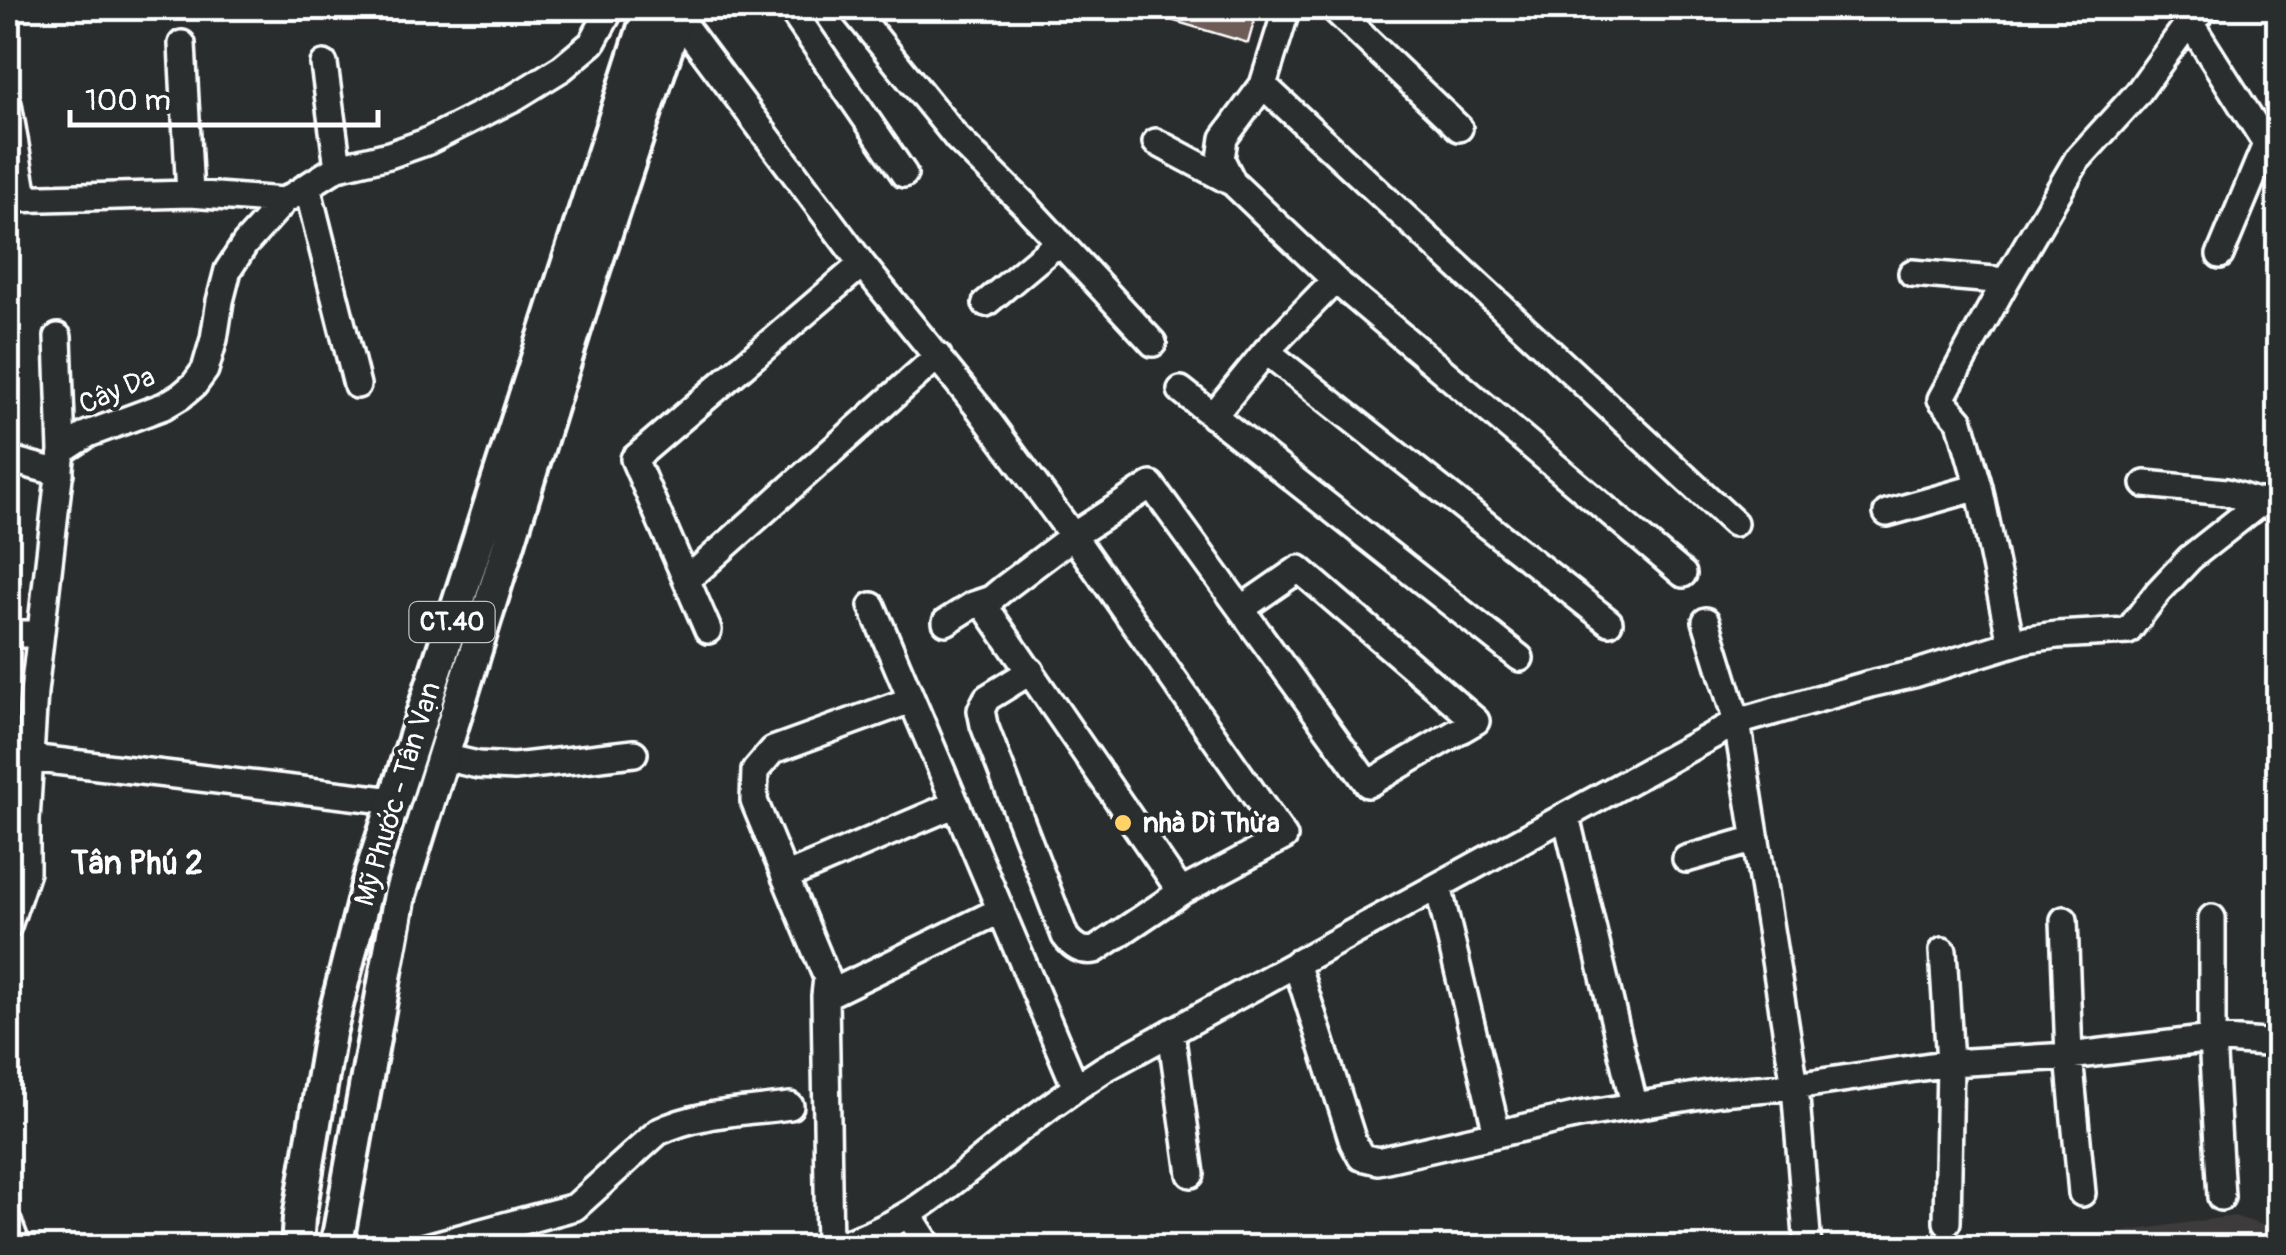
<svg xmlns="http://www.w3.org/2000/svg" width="2286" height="1255" font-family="Pangolin,sans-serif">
<rect width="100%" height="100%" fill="#2a2d2e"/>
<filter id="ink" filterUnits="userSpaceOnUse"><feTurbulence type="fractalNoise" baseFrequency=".01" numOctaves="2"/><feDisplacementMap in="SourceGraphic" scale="20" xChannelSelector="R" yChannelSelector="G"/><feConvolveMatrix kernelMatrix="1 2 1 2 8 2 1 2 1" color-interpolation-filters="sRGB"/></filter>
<g filter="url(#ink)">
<path fill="#3e3b3a" d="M2234,1216L2278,1230V1247H2018Z"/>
<path fill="#6e5d56" stroke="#fff" stroke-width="2.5" d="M1178,8H1258L1248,43L1174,21Z"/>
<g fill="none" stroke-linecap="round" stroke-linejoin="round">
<g stroke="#fff" stroke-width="32">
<path id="minor" d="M790,8L904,174
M852,8L957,138L1025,205L1153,343
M1287,8L1263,85L1224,138L1221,159L1233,183L1335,280L1683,574
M1333,8L1459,128
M2182,10L2278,162
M677,16L862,264L981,411L1073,536L1284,837L1181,892L1095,950C1081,952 1073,947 1065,936L984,725L981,710L987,698L1031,671
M182,44L190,194
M324,64L338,167
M1263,85L1734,523
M8,104L24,197
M1156,142L1233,183
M307,186L357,385
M8,199L190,194L284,201
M2220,255L2267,142
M1912,273L2006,281L2077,160L2137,94L2189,22L2207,8
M2006,281L1941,399L1960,421L1979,487L2011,643
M986,303L1059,242
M58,337L62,451
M1266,351L1609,622
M1181,390L1520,658
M1213,416L1266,351L1335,280
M8,459L60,473
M2145,484L2226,492L2278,509
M1887,513L1979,487
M688,579L938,356
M872,606L1076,1088
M1706,621L1737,722L1795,1086L1808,1248
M946,622L973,605L991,599
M708,630L634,459L862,264
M8,634H40
M911,700L773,750L755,771L754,801L827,978L825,996L829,1248C902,1229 942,1191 998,1146C1033,1118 1067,1093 1104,1069L1737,722L1870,684L1914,674L2027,639L2057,635L2128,631L2158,592L2190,558L2261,502
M443,757L478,765L514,767L634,753
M30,758L394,801
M1566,816L1634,1104
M1686,859L1756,839
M785,877L956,804
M1438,886L1497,1133
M1181,892L988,611L991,599L1003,589L1073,536L1151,485L1368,784L1476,721L1299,569L1241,609
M2212,918V1039L2221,1197
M2064,920L2069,1056L2082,1193
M8,926L26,872V820L34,692L62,451L88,434L164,406L181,396L194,385L205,370L214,339L220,301L228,270L245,244L284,201L338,167L389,155L426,142L515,97L562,68L592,43L611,8
M1943,951L1950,1063L1947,1222
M1296,963L1353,1142L1361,1157L1378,1161L1579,1115L1720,1092L1795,1086L1950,1063L2069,1056L2212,1039L2278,1044
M825,996L1001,910
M1171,1032L1191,1174
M909,1215L930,1248
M8,1222L18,1248
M423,1248L575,1207L658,1132C698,1112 747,1112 790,1106"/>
</g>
<g stroke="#fff" stroke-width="38">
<path id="major" d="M297,1248L299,1218L330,1033L368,882L650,8
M336,1248L400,895L587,291L680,8"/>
</g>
<use href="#minor" stroke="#2a2d2e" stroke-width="25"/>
<use href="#major" stroke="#2a2d2e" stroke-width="30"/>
</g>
</g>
<circle fill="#ffd166" stroke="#2a2d2e" stroke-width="4" cx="1123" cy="823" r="10"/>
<g text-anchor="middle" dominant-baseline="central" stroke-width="8" stroke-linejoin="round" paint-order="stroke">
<rect fill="#2a2d2e" stroke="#bfc0c0" stroke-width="2.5" x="409.5" y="602" width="85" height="40" rx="8"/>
<g font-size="25" font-weight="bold" fill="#fff">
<text x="452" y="622">CT.40</text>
</g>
<g font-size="28" fill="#fff" stroke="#2a2d2e">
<text transform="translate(117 391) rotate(-23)">Cây Da</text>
<text transform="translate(398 794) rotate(-73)">Mỹ Phước - Tân Vạn</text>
</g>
<g font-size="28" font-weight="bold" fill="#fff" stroke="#2a2d2e" text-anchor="start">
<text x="1143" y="823">nhà Dì Thừa</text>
</g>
<g font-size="32" font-weight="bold" fill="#fff" stroke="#2a2d2e">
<text x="137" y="864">Tân Phú 2</text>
</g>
</g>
<rect width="2286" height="1255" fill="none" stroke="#2a2d2e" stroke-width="40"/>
<rect x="20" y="20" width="2246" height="1215" fill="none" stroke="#fff" stroke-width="4" filter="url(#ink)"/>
<path d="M70 110v15h308v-15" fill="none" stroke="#ffffff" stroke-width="5"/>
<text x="85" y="110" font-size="30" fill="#ffffff" stroke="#2a2d2e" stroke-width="8" paint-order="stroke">100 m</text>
</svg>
